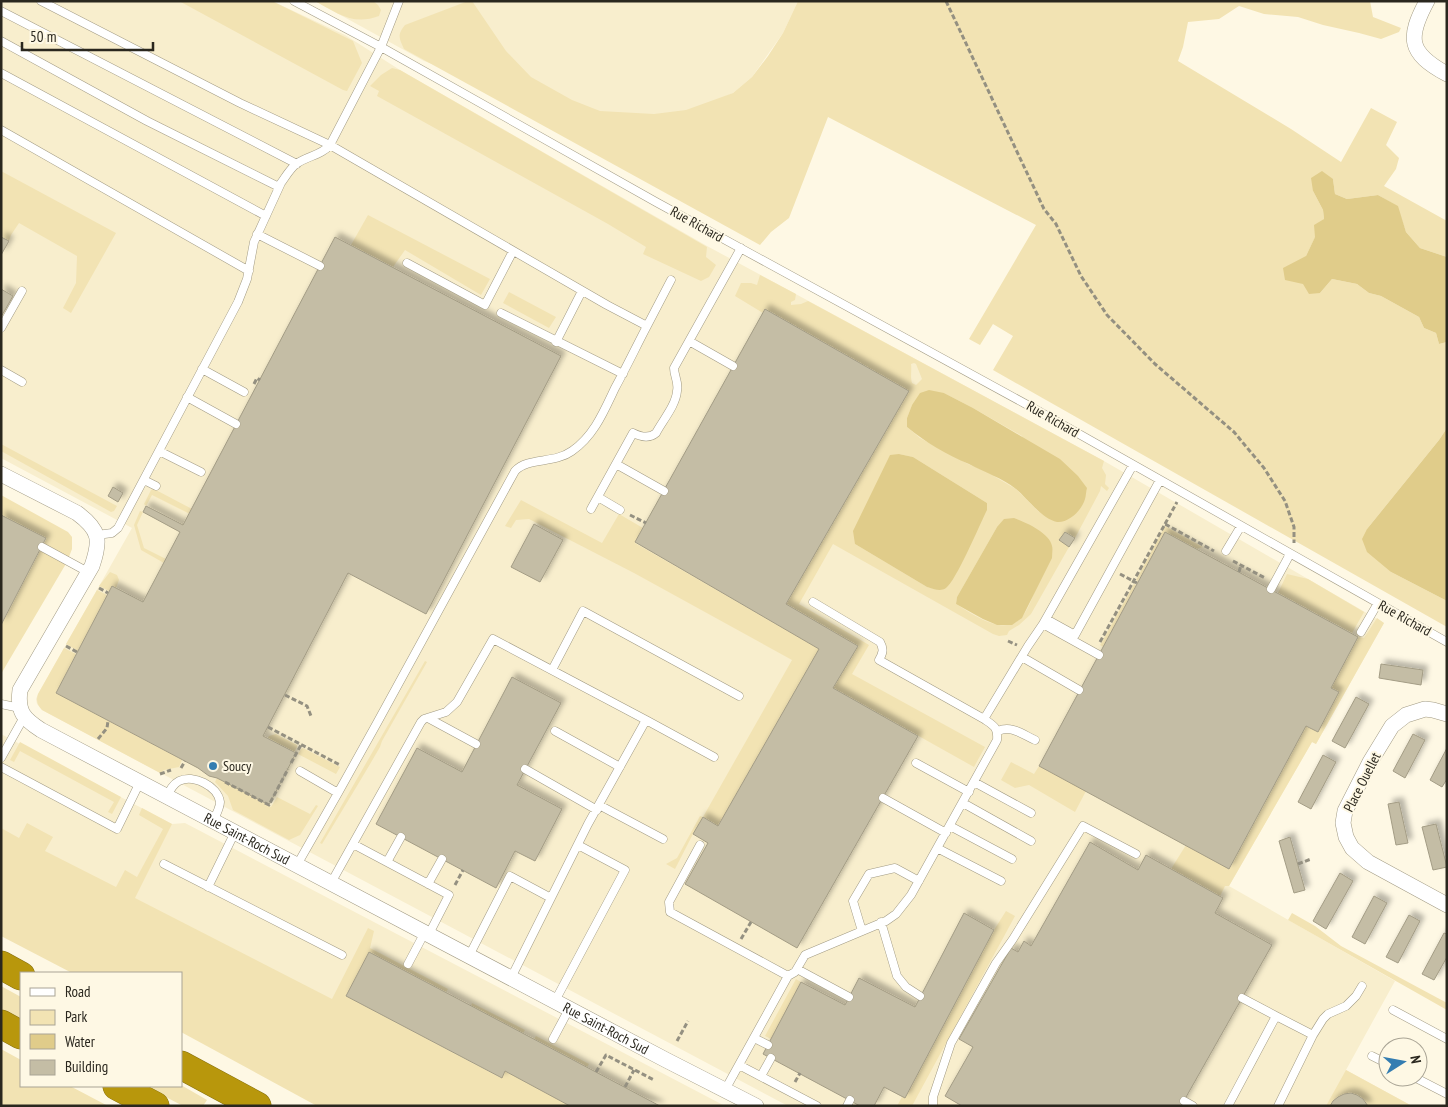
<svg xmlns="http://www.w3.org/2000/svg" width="1448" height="1107" font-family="'PT Sans Narrow',sans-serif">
<defs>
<filter id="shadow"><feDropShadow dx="4.5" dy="-4.5" stdDeviation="2.5" flood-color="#0004"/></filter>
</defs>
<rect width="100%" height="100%" fill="#fef8e4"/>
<path fill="#f8eecd" d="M1,1H272L345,35L400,70L707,246L1104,461L1384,623L1316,744L1312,742L1229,886L1395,981L1346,1070L1412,1106H788L42,710L37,704L36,699L38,694L132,528L1,458Z
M315,1H798L783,33L752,77L733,93L724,97L709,167L424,61Z
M1,734L172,824L185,823L725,1106H539L1,835Z"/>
<path fill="#f2e3b3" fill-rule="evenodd" d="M179,1H272L353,41L362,63L347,91L343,90Z
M315,1H373L378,5L381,10L379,16C353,26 337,13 315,1Z
M468,1H472L506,51L531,77L572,100L600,111L654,114L686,110L733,93L752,77L768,56L783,33L798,1H1370L1373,17L1401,28L1399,32L1381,39L1359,33L1323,25L1298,17L1264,14L1239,6L1219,19L1188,22L1183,47L1178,61L1291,129L1341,162L1371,108L1397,122L1386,145L1399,158L1396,169L1384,186L1447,221V257L1420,248L1406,232L1397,206L1378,195L1347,199L1335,194L1333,179L1313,191L1323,210L1324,219L1306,256L1304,284L1320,293L1332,279L1357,284L1369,293L1381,296L1419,317L1424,328L1436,333L1439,344L1447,342V428L1439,440L1367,529L1391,572L1447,601V627L993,370L1013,336L993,324L980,345L969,339L1036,225L828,117L789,218L771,232L760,245L404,49C399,38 397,35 405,25Z
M392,68L400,70L707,247L706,257L716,265L709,277L701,281L643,254L646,247L608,224L377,96L379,91L370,86L381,75Z
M1,171L116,233L71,313L63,308L76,283L77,256L19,223L11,235L9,241L1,237Z
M368,215L490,279L481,295L405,250L393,267L351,245Z
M760,275L796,294L795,300L791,302V305L801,304L808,301L1104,461L1102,468L1106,475L1105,484L1109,488L1107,491L1101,486L1100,491L1075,538L1065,532L1060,540L1069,547L1031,614L1019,625L1009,631L1007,635L999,636L993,634L833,544L799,604L869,645L852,674L985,747L974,767L833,688L858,646L786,604L909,391L765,309L763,313L735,296L741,283H751L757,285ZM914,363L916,364L922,379L916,385L912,383C910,376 912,371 911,364ZM944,393L973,408L1022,436L1039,512L1016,489L985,471L968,464L920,438L907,427V418L912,405ZM899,454L913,457L987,503L939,590L927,587L855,544ZM997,527L1038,583C1034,593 1028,611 1021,618C1003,637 973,614 956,604L957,597Z
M509,292L556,317L549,328L503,303Z
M1,444L117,506L114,511L111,512L1,451Z
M154,489L192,509L190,514L152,495L146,506L144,504L151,490Z
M1,495L68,532L72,537V549L67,562L1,674V625L46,539L1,515Z
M521,500L602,543L619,514L643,528L635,543L819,649L718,826L703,817L693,834L675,869L666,864L677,858L700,816L703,817L792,660L634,573L529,519L516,520L511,528L505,526Z
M140,511L143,512L137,525L144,548L166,559L164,563L141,550L134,525Z
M1165,526L1203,547L1196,549L1165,532L1138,581L1136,580Z
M110,572L117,575L119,580L116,588L112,586L109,591L99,586Z
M1287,574L1308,579L1364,612L1352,633L1278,593Z
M1134,584L1136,585L1103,647L1100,645Z
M97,590L107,595L78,651L66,644Z
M1377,618L1384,623L1316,744L1312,742L1229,886H1225L1219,898L1171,869L1186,845L1230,868L1306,726L1318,732L1339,692L1331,688L1358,637L1364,638Z
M64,648L76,654L56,693L182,760L179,767L164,770L160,773L42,710C37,704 36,701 38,694Z
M425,661L427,662L382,741L380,747C361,780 341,812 322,844L320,843Z
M276,734L297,745V747L294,752L268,738L269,736Z
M20,742L121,797L112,814L108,812L114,802L20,751L14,762L10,760Z
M303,748L340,767L336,774L298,754L301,749Z
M1011,762L1034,774L1039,766L1086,791L1075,812L1029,785L1015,788L1001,780Z
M217,778L271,807L277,797L310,814L316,805L318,806L300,835L289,840L233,810L228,796L215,782Z
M142,808L172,824L135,898L332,999L368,928L374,931L370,948L448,989L446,992L369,952L346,996L501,1078L505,1071L570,1106H317L181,1032V973H72L1,936V828L19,838L27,823L53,837L45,851L116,887L125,870L137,877L163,829L139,815Z
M1006,911L1015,916L912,1106H897L902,1097L905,1098L994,930Z
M1292,913L1315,926L1341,946L1447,1003V1010L1288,920Z
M796,979L801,982L771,1039L765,1036Z
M1,986L21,997V1020L1,1009Z
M472,1003L525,1030L523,1033L471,1006Z
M536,1036L589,1064L587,1067L534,1039Z
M1,1049L21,1060V1086H70L108,1106H1Z
M1346,1070L1412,1106H1368C1359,1090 1340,1089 1330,1106H1326Z
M181,1085L207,1100L203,1106H183L145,1086Z"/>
<path fill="#e0cc8a" d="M1322,171L1333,179L1335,194L1347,199L1378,195L1398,206L1406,232L1420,248L1447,257V342L1439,344L1436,333L1424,328L1419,317L1381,296L1369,293L1357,284L1332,279L1320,293L1309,294L1303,284L1285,280L1283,268L1306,256L1315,237L1314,225L1324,219L1323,210L1313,191L1311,178Z
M929,390L944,393L973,408L1060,459L1078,476L1087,488C1086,491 1086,496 1085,499C1082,510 1069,523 1057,522C1042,519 1027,498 1016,489C1002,478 984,472 969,464C947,455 925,442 907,427V418L912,405L920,393Z
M1447,428V601L1391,572L1367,552L1362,539L1367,529L1439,440Z
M899,454L913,457L987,503V510C980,524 956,581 946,588C940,592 934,589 927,587L855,544L853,531L890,455Z
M1014,518C1025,522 1050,533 1052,546C1053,549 1052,554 1052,558L1022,618L1012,625H997L983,619L956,604L957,597L997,527L1004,519Z"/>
<path fill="#c4bda5" stroke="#a39c85" filter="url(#shadow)" d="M1,237L9,241L1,255Z
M335,237L561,356L426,614L348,573L263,736L296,753L269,805L217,778L209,776L198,768L56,693L112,586L143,602L180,532L143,512L146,506L183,525Z
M1,289L13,296L1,317Z
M765,309L909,391L786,604L858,646L833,688L918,736L797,948L685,884L708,843L693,834L703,817L718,826L819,649L635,542Z
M113,487L123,493L118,502L108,496Z
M1,515L46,538L1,625Z
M534,524L563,540L540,582L511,567Z
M1065,532L1075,538L1069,547L1059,540Z
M1165,532L1358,637L1331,688L1339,692L1318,732L1306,726L1229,869L1039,766Z
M1381,664L1423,670L1421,685L1379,678Z
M512,677L561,703L517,785L562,809L535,861L515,851L496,888L376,824L417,748L462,772Z
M1356,697L1369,704L1345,748L1332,741Z
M1413,734L1425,740L1405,778L1393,771Z
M1447,748V779L1442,787L1430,780Z
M1323,755L1336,762L1311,809L1298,802Z
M1399,802L1408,843L1396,845L1388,804Z
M1436,824L1447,867L1433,870L1422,827Z
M1290,837L1305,890L1294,893L1279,841Z
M1090,842L1138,870L1146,855L1223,898L1215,913L1272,945L1181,1106H962L945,1096L973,1047L959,1039L1011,948L1018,952L1024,941L1031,946Z
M1340,873L1353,881L1326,929L1313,921Z
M1374,896L1387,903L1365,944L1352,937Z
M964,913L994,930L905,1098L884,1087L874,1106H860L763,1054L801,982L845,1005L859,978L915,1007Z
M1409,915L1420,921L1398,963L1386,957Z
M1444,933L1447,934V957L1434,980L1422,974Z
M369,952L462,1001L660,1106H570L505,1071L502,1078L346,996Z
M1351,1093L1357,1095L1363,1099L1368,1106H1330L1333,1101L1338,1097L1344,1094Z"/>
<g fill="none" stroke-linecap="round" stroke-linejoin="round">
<g stroke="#a19a83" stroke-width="9">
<path id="lane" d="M41,1L240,103L330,145L607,305L647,326C636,347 626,368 615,388C604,411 594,436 572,451C554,464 528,457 515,471L377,723L338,793
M294,1L381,47L656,202L1033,408L1447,642
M1,11L297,164
M1,41L147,121L279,187
M1,73L266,216
M1,130L249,271
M257,234L320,266
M407,263L485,305L513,251
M501,313L623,374
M647,326L671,280
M1,328L22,291
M689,341L733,366
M556,342L582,291
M202,369L244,392
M1,370L22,382
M187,397L236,424
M159,451L201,472
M616,464L664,491
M144,480L156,486
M598,497L620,510
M591,509L633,433C641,437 649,439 656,433C663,420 676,405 677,391C679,382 674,376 674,368L741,248
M97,535L112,533L118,528L238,302L247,279L254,242L281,183C286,176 290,169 296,164C307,156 322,155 330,145L381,47L399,1
M42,547L88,572
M1226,551L1241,526
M1271,589L1290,554
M813,602L880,642C884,649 883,653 879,660L984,719L1028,646L1043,624L1133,465
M1046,619L1075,635L1160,480
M1043,624L1099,655
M1361,632L1378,603
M1022,657L1079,690
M552,670L583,611L739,696
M1,704L20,708
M428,718L476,744
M646,720L714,757
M555,731L620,767
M998,731C1011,725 1022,734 1035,740
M1,758L24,717
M916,763L969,792
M1,767L117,829L140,782
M525,769L597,810
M974,782L1031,813
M167,796C170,790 173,784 179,781C193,774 218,786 220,802C220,808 216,815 213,821
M883,798L946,833
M963,803L1031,841
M599,805L663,839
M950,826L1012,859
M353,844L449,895L429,934
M700,845L669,902L670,912L788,976L725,1090
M937,848L1001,881
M387,862L401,837
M164,864L342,955
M297,865L338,793L300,771
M331,883L421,722L424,719L446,712L457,702L493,639L646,720L588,824L511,978
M428,884L442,859
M208,887L235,832
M881,922L897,976L906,987L920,996
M862,931L853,901L869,874L895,868L919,881
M469,956L510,876L551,898
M408,964L425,932
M797,969L849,997
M788,976L795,972L805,955L886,921L896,914L911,895L997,740C998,727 994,726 984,719
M1242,998L1276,1016
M555,1001L625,870L578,845
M1393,1010L1447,1039
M1313,1035L1323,1019L1328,1014L1346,1006L1356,996L1362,986
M754,1038L768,1045
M553,1039L569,1009
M1372,1056L1388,1064
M739,1065L817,1106
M761,1076L771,1058
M1414,1077L1447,1094
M1184,1101L1193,1106
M847,1106L850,1100
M933,1106V1097L951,1043L996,963L1013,939L1083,826L1136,854
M1228,1106L1276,1016L1313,1035L1278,1106"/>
</g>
<g stroke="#a19a83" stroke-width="16">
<g id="street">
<path d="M1427,1C1407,38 1408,53 1447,74"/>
<path id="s1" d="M1,474L77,513C100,530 101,540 92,566L20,690C17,712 24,719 41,730L666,1060L756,1106"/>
<path d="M1447,714L1433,710L1425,709L1406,715L1392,726L1370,762L1345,811L1343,823L1346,837L1352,848L1368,862L1447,905"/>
</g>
</g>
<g stroke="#867012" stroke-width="29">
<path id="highway" d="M1,965L21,976
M1,1024L21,1035
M181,1065L257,1106
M117,1086L155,1106"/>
</g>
<path stroke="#949081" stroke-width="3" stroke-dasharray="5 2.5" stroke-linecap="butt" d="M946,1L1044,209L1056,224L1081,276L1107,315L1155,364L1234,432L1264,468L1285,501L1294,527V543
M254,384L257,378L260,380
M630,515L646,523
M1165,524L1177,502
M1233,561L1265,578
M1239,572L1241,565
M1120,574L1137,583
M99,588L108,593
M1008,641L1017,645
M1100,642L1165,524L1214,551
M66,646L77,652
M285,695L307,706L311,716
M268,727L340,765
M98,739L107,728L108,721
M291,763L301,745
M181,768L185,761
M160,774L171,770
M225,782L269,805L288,769
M1298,864L1311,859
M455,885L463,870
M741,939L751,922
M677,1041L688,1021
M596,1072L606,1055L654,1080
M795,1082L800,1073
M625,1087L634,1070"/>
<use href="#lane" stroke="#fff" stroke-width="8"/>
<use href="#street" stroke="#fff" stroke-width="15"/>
<use href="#highway" stroke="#b8970c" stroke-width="28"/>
</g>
<circle fill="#347db1" stroke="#fef8e4" stroke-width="2" cx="213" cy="766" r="5"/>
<g text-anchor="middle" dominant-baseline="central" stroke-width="4" stroke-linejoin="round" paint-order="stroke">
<g font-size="14" fill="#2a271e" stroke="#fef8e4">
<text transform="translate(697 224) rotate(29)">Rue Richard</text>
<text transform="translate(1053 419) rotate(30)">Rue Richard</text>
<text transform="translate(1405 618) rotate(29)">Rue Richard</text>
<text transform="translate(1362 782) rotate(-63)">Place Ouellet</text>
<text stroke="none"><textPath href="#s1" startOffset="572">Rue Saint-Roch Sud</textPath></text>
<text stroke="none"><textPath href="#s1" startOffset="978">Rue Saint-Roch Sud</textPath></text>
</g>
<g font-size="14" fill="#2a271e" stroke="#fef8e4" text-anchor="start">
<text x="223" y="766">Soucy</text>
</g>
</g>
<rect width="1448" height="1107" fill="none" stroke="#2a271e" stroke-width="5"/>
<rect x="20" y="972" width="162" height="115" fill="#fef8e4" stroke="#a9a495"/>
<rect x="30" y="988" width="25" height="8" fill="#ffffff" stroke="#a9a495"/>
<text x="65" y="997" font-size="15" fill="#2a271e">Road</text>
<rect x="30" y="1010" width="25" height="15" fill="#f2e3b3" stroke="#a9a495"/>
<text x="65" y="1022" font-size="15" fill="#2a271e">Park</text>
<rect x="30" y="1034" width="25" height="15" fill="#e0cc8a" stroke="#a9a495"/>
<text x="65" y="1047" font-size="15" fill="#2a271e">Water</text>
<rect x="30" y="1060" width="25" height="15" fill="#c4bda5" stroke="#a9a495"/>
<text x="65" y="1072" font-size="15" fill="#2a271e">Building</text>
<g transform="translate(1403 1062) rotate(79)"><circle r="24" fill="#fef8e4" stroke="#a9a495"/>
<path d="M0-4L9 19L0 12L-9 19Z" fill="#347db1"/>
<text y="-8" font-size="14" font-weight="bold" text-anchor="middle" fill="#2a271e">N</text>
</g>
<path d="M22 42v8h131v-8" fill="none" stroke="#2a271e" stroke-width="2.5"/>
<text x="30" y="42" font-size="15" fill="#2a271e" stroke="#fef8e4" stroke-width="4" paint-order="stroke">50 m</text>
</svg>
